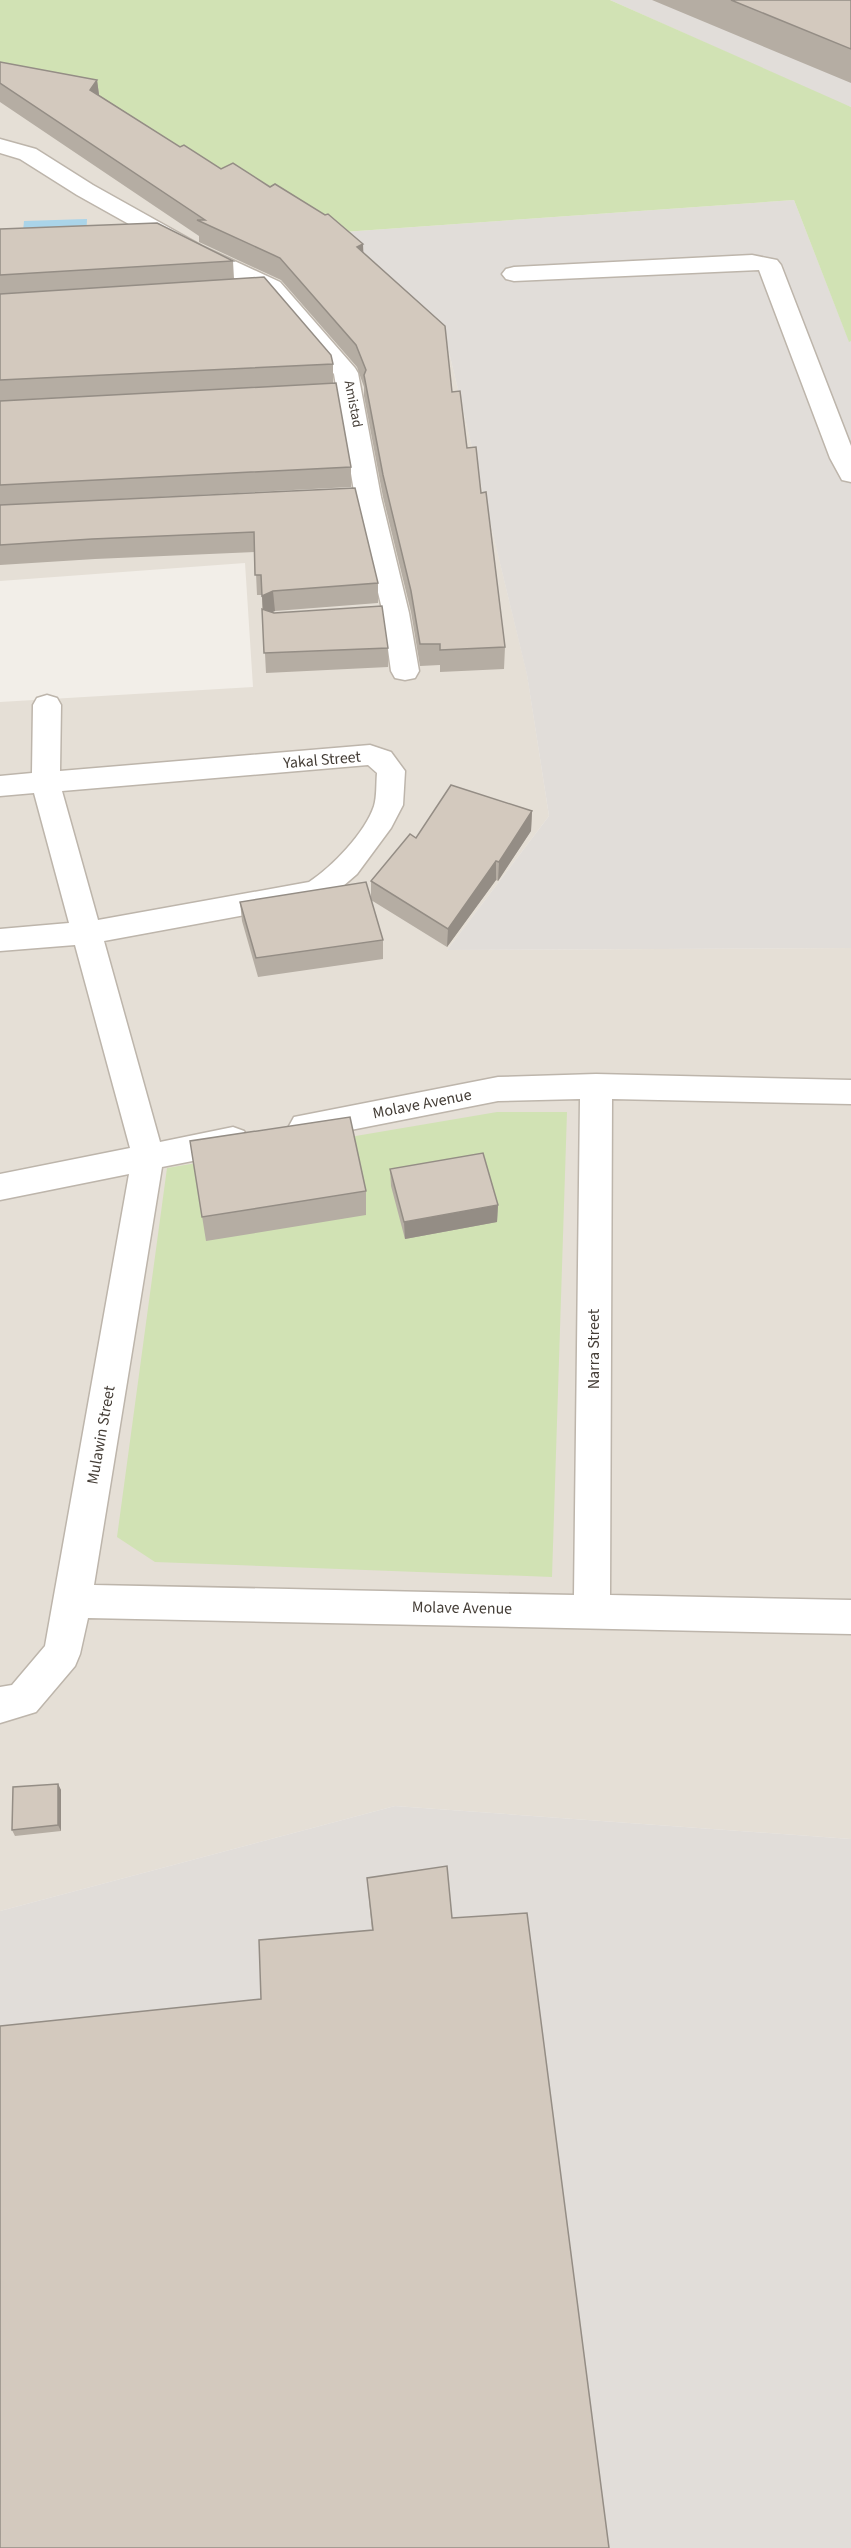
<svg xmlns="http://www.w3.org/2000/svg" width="851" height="2548" font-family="'Source Sans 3',sans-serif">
<rect width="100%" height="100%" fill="#f2eee8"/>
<path fill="#e5dfd6" d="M0,89L447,344L527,674L549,816L447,950L851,948V1839L395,1806L0,1911V702L253,687L245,563L0,581Z"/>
<path fill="#e1ddd9" d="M610,0H851V107L840,103Z
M794,200L849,341H851V948L447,950L549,816L527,675L447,344L329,233Z
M395,1806L851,1839V2548H0V1911Z"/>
<path fill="#d1e2b4" d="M0,0H610L851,107V341L849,342L794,200L329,233L0,89Z
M497,1112H567L552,1577L155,1562L117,1537L167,1168Z"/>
<path fill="#aad4e9" d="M87,219L86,239L22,241L24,221Z"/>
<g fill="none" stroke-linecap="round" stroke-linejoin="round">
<g stroke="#bdb5ab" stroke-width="3">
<path id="minor" d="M0,139L36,149L93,185L202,246L280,282L355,368L358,373L381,497L409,613L419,671L415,678L405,680L395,678L391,671L383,613L355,497L334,374L264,292L186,256L77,195L20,159L0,153Z
M752,255L777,260L781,265L851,446V482L842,480L830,458L759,270L514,281L506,279L502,274L506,269L514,267Z
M47,695L57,698L61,705L60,771L370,745L391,752L405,771L403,805L391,828L357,874L327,900L104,941L160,1142L233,1127L244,1131L249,1140L244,1149L233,1153L162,1167L94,1585L574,1595L580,1099L498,1101L305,1139L294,1135L289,1126L294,1117L498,1077L596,1074L851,1080V1104L612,1099L610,1595L851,1600V1634L88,1618L80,1654L75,1666L36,1712L0,1723V1687L12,1685L45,1646L129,1174L0,1200V1174L130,1148L75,945L0,951V929L69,923L34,793L0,796V776L32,773L33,705L37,698ZM368,765L377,773C376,784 377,796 374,806C365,833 332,867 309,882L98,920L62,791Z"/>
</g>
<use href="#minor" fill="#fff" fill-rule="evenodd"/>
</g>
<path fill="#b5ada3" d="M652,0H851V83Z
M0,62L97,80L99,95L180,147L221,169L363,252L452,392L467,448L481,493L505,647L504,669L440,672V665L420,666L411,612L383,497L364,396V387L357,367L281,280L199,242V236L0,102Z
M0,229L233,261L234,279L333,364V383L351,467V487L103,500L355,488L378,583V603L275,611L271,612L388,648V667L266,673L262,595H257L255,552L95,559L0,565Z
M532,811L531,831L498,881L496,880L447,947L371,900L383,940V959L258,977L242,921L240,902L371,899V881L416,838Z
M190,1141L366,1191V1215L206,1241Z
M390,1169L498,1205L497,1222L405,1239L391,1186Z
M58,1784L61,1790V1831L15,1836L12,1830Z
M367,1878L452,1918L261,1999L372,1931Z"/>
<path fill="#948d85" d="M97,80L100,102L90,90Z
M363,244L364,266L357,247Z
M273,591L275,611L263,616L262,596Z
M532,811L531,831L498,881L499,862Z
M496,861V880L447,947L448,929Z
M498,1205L497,1222L405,1239L404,1222Z
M58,1784L61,1790V1831L58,1825Z"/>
<path fill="#d3c9be" stroke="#948d85" stroke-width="1.5" d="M731,0H851V49Z
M0,62L97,80L90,90L180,147L184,145L221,169L233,163L270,187L275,184L325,215L328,214L363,244L357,247L445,326L452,392L460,391L467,448L476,447L481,493L486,492L505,647L440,650V644H420L411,591L383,475L364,375L366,370L356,345L280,258L197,220H205L0,83Z
M157,223L233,261L0,275V229Z
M264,277L331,355L333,364L0,380V294Z
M336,383L351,467L0,485V401Z
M355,488L378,583L273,591L262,596L261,575H255L254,532L92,539L0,545V505Z
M382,606L388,648L264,653L262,609L274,613Z
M451,785L532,811L499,862L496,861L448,929L371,881L410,834L416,838Z
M366,882L383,940L256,958L240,902Z
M350,1117L366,1191L202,1217L190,1141Z
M483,1153L498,1205L404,1222L390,1169Z
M58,1784V1825L12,1830L13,1787Z
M447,1866L452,1918L527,1913L609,2548H0V2026L261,1999L259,1940L373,1930L367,1878Z"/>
<g text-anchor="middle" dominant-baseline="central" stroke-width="6" stroke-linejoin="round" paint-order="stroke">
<g font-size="14" fill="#453e37" stroke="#fff">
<text transform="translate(353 404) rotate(79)">Amistad</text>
</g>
<g font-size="16" fill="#453e37" stroke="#fff">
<text transform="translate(322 760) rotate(-5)">Yakal Street</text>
<text transform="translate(422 1104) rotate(-11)">Molave Avenue</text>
<text transform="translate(594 1349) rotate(-90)">Narra Street</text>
<text transform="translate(101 1435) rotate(-80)">Mulawin Street</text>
<text transform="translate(462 1608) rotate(1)">Molave Avenue</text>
</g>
</g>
</svg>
